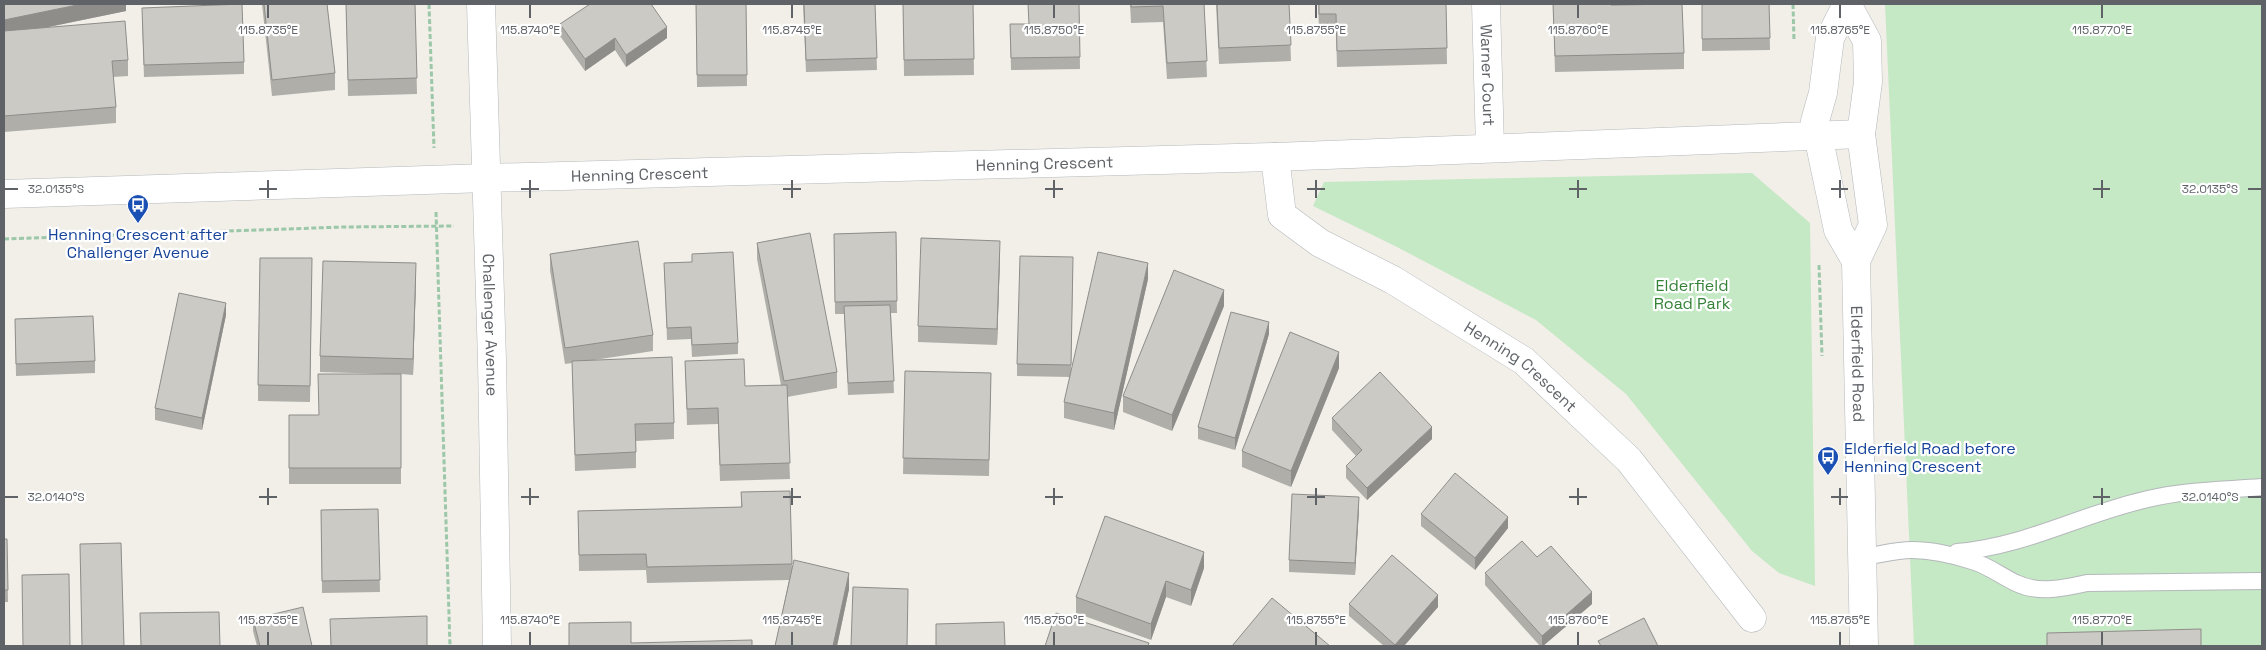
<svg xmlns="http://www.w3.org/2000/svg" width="2266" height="650" font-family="'Space Grotesk',sans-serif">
<rect width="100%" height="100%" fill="#f1efe8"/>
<path fill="#c5e8c5" d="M1885,4H2262V646H1914Z
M1752,173L1810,223L1815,586L1779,573L1752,551L1626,394L1536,320L1395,246L1313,206L1324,182Z"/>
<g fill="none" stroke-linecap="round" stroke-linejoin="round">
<g stroke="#b5b8bc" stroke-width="18">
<path id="service" d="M1957,552C2027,546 2081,514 2148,499C2184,490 2225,490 2262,487
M1862,557C1878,555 1896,550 1912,550C1931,550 1953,555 1972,561C1989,566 2001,576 2016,583C2038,594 2065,588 2087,583L2262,581"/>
</g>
<g stroke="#b5b8bc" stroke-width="29">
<g id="minor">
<path id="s1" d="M481,4L492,360L497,646"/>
<path id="s2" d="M1486,4L1490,148"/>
<path id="s3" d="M1275,157L1282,215L1320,243L1393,280L1524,361L1629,460L1752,618"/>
<path id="s4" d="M4,194L486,178L1275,157L1861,134"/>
</g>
</g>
<g stroke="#b5b8bc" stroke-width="29">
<g id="tertiary">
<path id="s5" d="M1847,4L1867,41L1868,82L1861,134L1873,225L1856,261L1864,646"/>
<path d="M1847,4L1830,38L1823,93L1815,121L1838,230L1856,261"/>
</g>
</g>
<path stroke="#9cc7a9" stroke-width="3" stroke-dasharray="5 2.5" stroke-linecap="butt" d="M429,4L434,148
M1793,4L1794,41
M436,212L450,646
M4,239L343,227L454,226
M1819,265L1822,356"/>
<use href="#service" stroke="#fff" stroke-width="16"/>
<use href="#minor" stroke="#fff" stroke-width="28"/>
<use href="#tertiary" stroke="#fff" stroke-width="28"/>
</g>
<path fill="#afaea9" d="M4,4H126V11L44,28L128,60V76L113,77L116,107V123L4,132Z
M262,4H327L335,73V90L272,96Z
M346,4H415L417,94L348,96Z
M696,4H746L747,86L697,87Z
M803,4H875L877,70L806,72Z
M903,4H973L974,75L904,76Z
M1079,4L1080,69L1011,70L1010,24H1028Z
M1130,4H1204L1207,77L1167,79L1163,22L1131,23Z
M1216,4H1289L1291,61L1219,64Z
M1318,4H1446L1447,64L1337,67L1336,30H1319Z
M1553,4H1611V5L1684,53V69L1555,72Z
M1702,4H1769L1770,50L1702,51Z
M142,19L244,62V74L144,77Z
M560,24L667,38L626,67L615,50L585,71L560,36Z
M896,232L897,313H891L894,393L848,395L844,314H835L834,234Z
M757,243L837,372V388L787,397L790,479L720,481L718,424L687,425L685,361L745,386L781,385L757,259Z
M550,254L653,335V351L594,360L674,423V439L636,441V468L575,471L572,363L565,364L550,270Z
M692,254L738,343V354L692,357L691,339L667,340L664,263L692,262Z
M1000,257L997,345L918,342V326Z
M1073,269L1071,372L1148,279L1114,430L1064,418V402L1070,377L1017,376V364Z
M312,275L310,402L258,401V385Z
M416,279L413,375L401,374V484H289V415H319L387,374L320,372V356Z
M1224,306L1172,431L1123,412V396Z
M226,315L202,430L155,420V408Z
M15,319L95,361V373L16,376Z
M1269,334L1235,450L1198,439V427Z
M1339,368L1291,487L1242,467V451Z
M905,371L991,373L989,476L903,474Z
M1332,418L1432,439L1367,500L1346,478V466L1356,456L1332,430Z
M790,491L792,568L849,589L837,646H775L789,580L647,583L646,570L579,571L578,511L741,507V492Z
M378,509L380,592L322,593L321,510Z
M1359,509L1355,575L1289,572V560Z
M1421,514L1508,528L1475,570L1421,526Z
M4,539H7L8,602H4Z
M1537,557L1592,604L1543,646H1540L1485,585V573Z
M1204,568L1191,606L1166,597L1151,640L1076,613V597Z
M1349,604L1438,607L1404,646H1384L1349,616Z
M253,619L312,646H257L253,631Z"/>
<path fill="#8f8d8a" d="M82,4H126V11L4,36V20Z
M667,27V38L626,67V55Z
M615,38V50L585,71V59Z
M1000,241V257L997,345V329Z
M416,263V279L413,375V359Z
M1148,263V279L1114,430V413Z
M1224,290V306L1172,431V415Z
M226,303V315L202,430V418Z
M1269,322V334L1235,450V438Z
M1339,352V368L1291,487V471Z
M1432,427V439L1367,500V488Z
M1359,497V509L1355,575V563Z
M1508,517V528L1475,570V558Z
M1204,552V568L1191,606V590Z
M849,573V589L837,646H833Z
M1166,581V597L1151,640V624Z
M1592,592V604L1543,646H1542V636Z
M1438,595V607L1404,646H1395V645Z"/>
<path fill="#cccac5" stroke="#8f8d8a" d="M4,4H82L4,20Z
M242,4L244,62L144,65L142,8Z
M264,4H327L335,73L272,80Z
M346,4H415L417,78L348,80Z
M590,4H651L667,27L626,55L615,38L585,59L560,24Z
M696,4H746L747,75H697Z
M804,4H875L877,58L806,60Z
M903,4H973L974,59L904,60Z
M1028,4H1079L1080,57L1011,58L1010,24H1029Z
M1131,4H1204L1207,61L1167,63L1163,6L1131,7Z
M1217,4H1289L1291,45L1219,48Z
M1319,4H1446L1447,48L1337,51L1336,14H1319Z
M1553,4H1611V5L1682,4L1684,53L1555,56Z
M1702,4H1769L1770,38L1702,39Z
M125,21L128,60L112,61L116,107L4,116V31Z
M896,232L897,301L835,302L834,234Z
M810,233L837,372L784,381L757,243Z
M921,238L1000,241L997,329L918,326Z
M638,241L653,335L565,348L550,254Z
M733,252L738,343L692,345L691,327L667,328L664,263L692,262V254Z
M1098,252L1148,263L1114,413L1064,402Z
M1020,256L1073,257L1071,365L1017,364Z
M260,258H312L310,386L258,385Z
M323,261L416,263L413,359L320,356Z
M1174,270L1224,290L1172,415L1123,396Z
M179,293L226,303L202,418L155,408Z
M890,305L894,381L848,383L844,306Z
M1231,312L1269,322L1235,438L1198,427Z
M93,316L95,361L16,364L15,319Z
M1290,332L1339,352L1291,471L1242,451Z
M672,357L674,423L635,424L636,452L575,455L572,361Z
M744,359L745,386L787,385L790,463L720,465L718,408L687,409L685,361Z
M905,371L991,373L989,460L903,458Z
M1380,372L1432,427L1367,488L1346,466L1362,450L1332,418Z
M318,374H401V468H289V415H319Z
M1455,473L1508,517L1475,558L1421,514Z
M790,491L792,564L647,567L646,554L579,555L578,511L742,507L741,492Z
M1292,494L1359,497L1355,563L1289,560Z
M378,509L380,580L322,581L321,510Z
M1105,516L1204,552L1191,590L1166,581L1151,624L1076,597Z
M4,539H7L8,590H4Z
M1522,541L1537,557L1551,546L1592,592L1542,636L1485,573Z
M121,543L124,646H82L80,544Z
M1392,555L1438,595L1395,645L1349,604Z
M794,560L849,573L833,646H775Z
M69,574L70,646H23L22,575Z
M853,587L908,589L907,646H851Z
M1272,598L1330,646H1232Z
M303,607L312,646H260L253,619Z
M219,612L220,646H141L140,613Z
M1056,613L1149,643L1148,646H1045Z
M427,616V646H331L330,619Z
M1644,618L1658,646H1601L1598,641Z
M631,622V643L752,640V646H569V623Z
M1004,622L1005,646H936V624Z
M2201,629V646H2047V633Z"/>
<path fill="none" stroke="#5f6368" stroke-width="2" d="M268,5V18M530,5V18M792,5V18M1054,5V18M1316,5V18M1578,5V18M1840,5V18M2102,5V18M268,180V198M530,180V198M792,180V198M1054,180V198M1316,180V198M1578,180V198M1840,180V198M2102,180V198M5,189H18M259,189H277M521,189H539M783,189H801M1045,189H1063M1307,189H1325M1569,189H1587M1831,189H1848M2093,189H2110M2248,189H2261M268,488V505M530,488V505M792,488V505M1054,488V505M1316,488V505M1578,488V505M1840,488V505M2102,488V505M5,497H18M259,497H277M521,497H539M783,497H801M1045,497H1063M1307,497H1325M1569,497H1587M1831,497H1848M2093,497H2110M2248,497H2261M268,632V645M530,632V645M792,632V645M1054,632V645M1316,632V645M1578,632V645M1840,632V645M2102,632V645"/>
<defs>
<g id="bus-pin" transform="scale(1.125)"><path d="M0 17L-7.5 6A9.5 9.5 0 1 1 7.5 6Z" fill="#1a4fb4" stroke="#fff"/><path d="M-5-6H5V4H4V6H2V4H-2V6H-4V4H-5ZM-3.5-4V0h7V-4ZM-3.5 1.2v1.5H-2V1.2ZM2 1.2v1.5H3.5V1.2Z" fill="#fff"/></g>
</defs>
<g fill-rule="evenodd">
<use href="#bus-pin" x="138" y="205"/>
<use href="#bus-pin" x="1828" y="457"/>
</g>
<g text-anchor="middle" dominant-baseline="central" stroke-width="4.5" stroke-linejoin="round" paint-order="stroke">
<g font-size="16" fill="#5f6368" stroke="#fff">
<text stroke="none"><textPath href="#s2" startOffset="71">Warner Court</textPath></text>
<text stroke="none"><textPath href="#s4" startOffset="1041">Henning Crescent</textPath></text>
<text stroke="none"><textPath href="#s4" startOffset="636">Henning Crescent</textPath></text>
<text stroke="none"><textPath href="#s1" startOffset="321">Challenger Avenue</textPath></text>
<text stroke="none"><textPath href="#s5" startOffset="370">Elderfield Road</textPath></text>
<text stroke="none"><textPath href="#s3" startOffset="342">Henning Crescent</textPath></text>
</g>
<g font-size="16" fill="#164399" stroke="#fff">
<text x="138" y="234">Henning Crescent after<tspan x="138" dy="18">Challenger Avenue</tspan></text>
<text x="1844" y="448" text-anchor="start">Elderfield Road before<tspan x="1844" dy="18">Henning Crescent</tspan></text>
</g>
<g font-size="16" fill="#348238" stroke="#fff">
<text x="1692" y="285">Elderfield<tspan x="1692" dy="18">Road Park</tspan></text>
</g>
</g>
<g font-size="12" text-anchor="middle" fill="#5f6368" stroke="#fff" stroke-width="4.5" stroke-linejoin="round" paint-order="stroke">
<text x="268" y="34">115.8735°E</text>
<text x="530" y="34">115.8740°E</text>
<text x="792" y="34">115.8745°E</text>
<text x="1054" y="34">115.8750°E</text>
<text x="1316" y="34">115.8755°E</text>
<text x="1578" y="34">115.8760°E</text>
<text x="1840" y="34">115.8765°E</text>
<text x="2102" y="34">115.8770°E</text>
<text x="56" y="193">32.0135°S</text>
<text x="2210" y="193">32.0135°S</text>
<text x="56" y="501">32.0140°S</text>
<text x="2210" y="501">32.0140°S</text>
<text x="268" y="624">115.8735°E</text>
<text x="530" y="624">115.8740°E</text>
<text x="792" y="624">115.8745°E</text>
<text x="1054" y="624">115.8750°E</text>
<text x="1316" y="624">115.8755°E</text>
<text x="1578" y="624">115.8760°E</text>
<text x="1840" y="624">115.8765°E</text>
<text x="2102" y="624">115.8770°E</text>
</g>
<rect width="2266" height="650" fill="none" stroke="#5f6368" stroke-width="10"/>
</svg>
